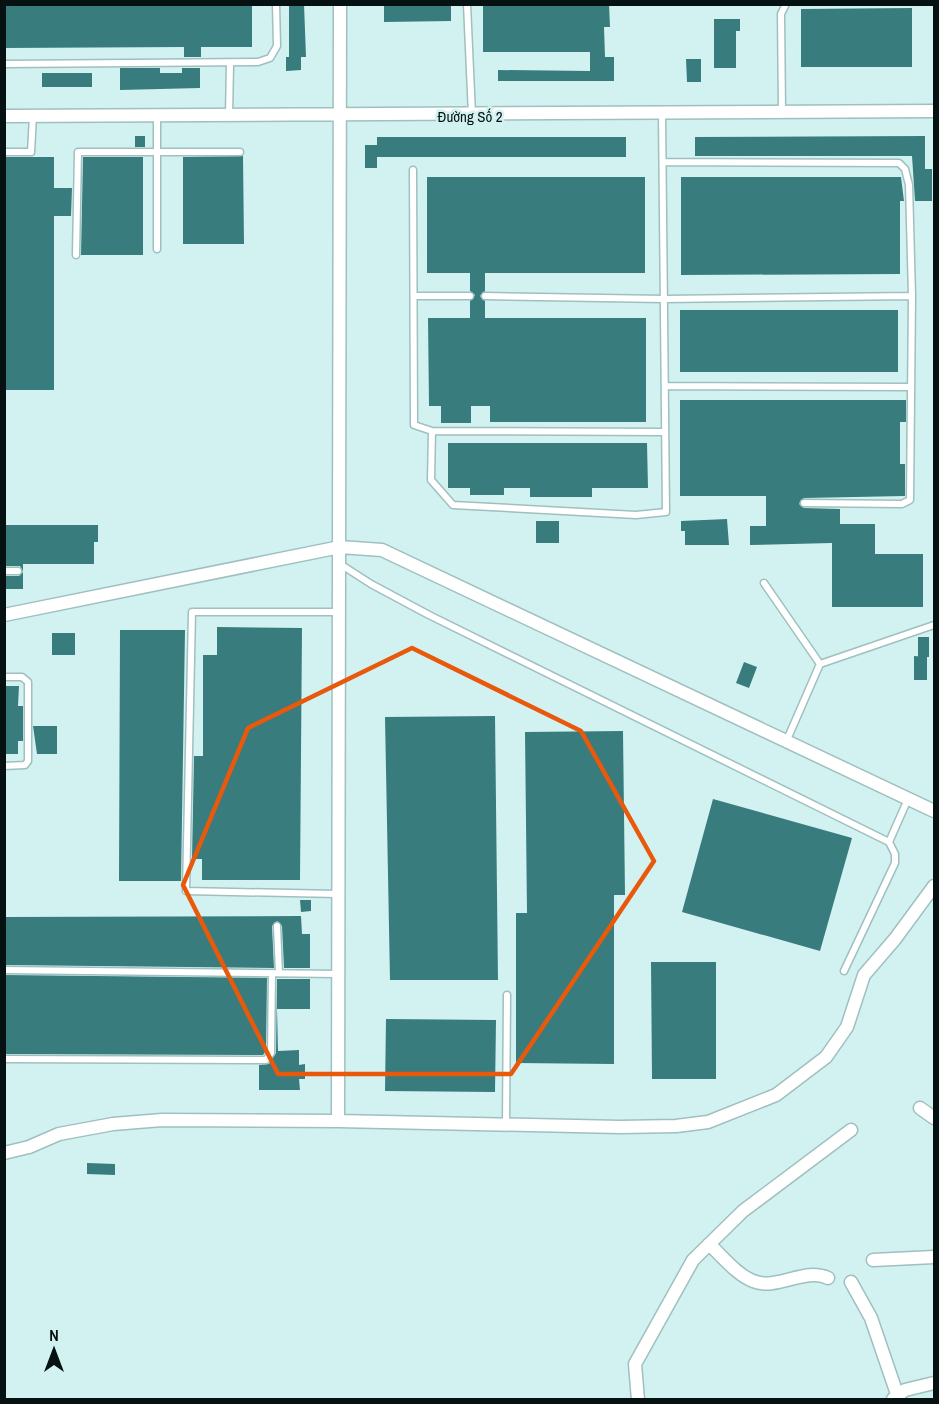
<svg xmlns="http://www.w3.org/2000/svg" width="939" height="1404" font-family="'Archivo Narrow',sans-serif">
<rect width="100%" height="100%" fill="#d2f2f2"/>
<path fill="#387c7d" d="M4,4H252V47H201V57H184V47L4,48Z
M289,4H304L306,57H301V70L286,71V57H289Z
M384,4H451V21L384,22Z
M483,4H609L610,27H604L605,57H614V81H498V70L590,71V52H483Z
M912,8V67H801V9Z
M714,19H740V31H736V68H714Z
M686,59H701V82H687Z
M120,68H160V73H182V68H200V88L120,90Z
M42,73H92V87H42Z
M135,136H145V147H135Z
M925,136V169H932V201H915L912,156H695V137Z
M377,137H626V157H377V168H365V145H377Z
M243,156L244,244H183V157Z
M4,157H54V188H72L71,216H54V390H4Z
M83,157H143V255H81Z
M427,177H645V273H485V291L480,296L485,301V318H646V422H490V406H471V423H441V406H429L428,318H470V301L475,295L470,291V273H427Z
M681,177H901L904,201H900V274L681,275Z
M680,310H898V372H680Z
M680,400H906V422H900V464H905V496L804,498L799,504L804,508L840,509V524H875V554H923V607H832V543L750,545V526H766V496H680Z
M448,443H647L648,488H592V497H530V488H504V495H470V488H448Z
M727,519L729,545H685V531H681V521Z
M536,521H559V543H536Z
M4,525H98V542H94V564H23V589H4V576H19L23,572L20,566H4Z
M217,627L302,628L300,880H202V859H192L194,756H203V655H217Z
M120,630H185L181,881H119Z
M52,633H75V655H52Z
M918,637H929V657H918Z
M914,656L927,657V680H914Z
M744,662L757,667L749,688L736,683Z
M4,686H19L18,706H23V741H18V754H4Z
M495,716L498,980H390L385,717Z
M33,726H57V754H37Z
M623,731L625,895H614V1064L516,1063V913H527L525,732Z
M713,799L852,838L820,951L682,912Z
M300,900H311V911L301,912Z
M301,916L302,934H310V968H284L282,926L277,921L272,926L274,968L4,965V917Z
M651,962H716V1079H652Z
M4,975L267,978L266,1051L263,1055L4,1054Z
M277,979H310V1009H277L278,1051L299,1050V1065L305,1064V1079H299L300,1090H259V1065L269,1064L276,1053Z
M386,1019L496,1020L495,1092L385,1091Z
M87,1163L115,1164V1175L87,1174Z"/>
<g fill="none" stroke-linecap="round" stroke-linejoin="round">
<g stroke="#a0bfbf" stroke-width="9">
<path id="service" d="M467,4L472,115
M4,64L258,62L270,58L277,46L276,4
M782,112L781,14L786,4
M229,116L230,63
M157,117V249
M4,152H31L33,116
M663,162L899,163L905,169L909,185L912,296L910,500L902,504L804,503
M413,170L414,425L432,431L431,480L453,505L636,515L666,512L662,114
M76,255L78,152H240
M414,296H470
M485,296L664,299L912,296
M665,386L911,387
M432,431L665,432
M340,564L371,584L429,615L889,842
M4,571H18
M764,583L820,664L786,742
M820,664L934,625
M4,677H22L28,682V761L25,765L4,766
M338,894L186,891L192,612H339
M277,926L279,973
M4,970L338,974
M844,971L895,863V854L889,842L908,799
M4,1059L266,1060L271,1053L272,973
M506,1124L507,995"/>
</g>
<g stroke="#a0bfbf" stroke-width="15">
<path id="minor" d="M4,116L934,111
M4,615L340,547L382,550L934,811
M920,1108L934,1118
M338,1121L340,4
M4,1153L29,1147L59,1134L113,1124L162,1120L338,1121L620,1127L676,1126L708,1122L776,1095L826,1057L847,1027L864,975L895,939L934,886
M709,1244C722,1256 737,1275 753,1281C777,1291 804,1267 828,1278
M873,1260L934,1257
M851,1282L871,1318L897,1394
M893,1399L905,1390L934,1383
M638,1400L635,1364L693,1260L743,1211L851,1130"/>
</g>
<use href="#service" stroke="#fff" stroke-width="6"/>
<use href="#minor" stroke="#fff" stroke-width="12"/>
</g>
<path fill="none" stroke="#e8590c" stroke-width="4.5" stroke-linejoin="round" d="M412,648L581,731L654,861L511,1074H278L183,885L248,728Z"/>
<g text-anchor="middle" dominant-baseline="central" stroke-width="5" stroke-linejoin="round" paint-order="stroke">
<g font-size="15" fill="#061111" stroke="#d2f2f2">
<text x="470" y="116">Đường Số 2</text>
</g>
</g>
<rect width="939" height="1404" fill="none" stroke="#061111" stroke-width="12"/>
<g transform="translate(54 1350)" stroke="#d2f2f2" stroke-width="4.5" paint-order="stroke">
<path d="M0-4.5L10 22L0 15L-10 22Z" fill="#061111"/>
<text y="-9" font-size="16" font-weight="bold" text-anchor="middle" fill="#061111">N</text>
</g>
</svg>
